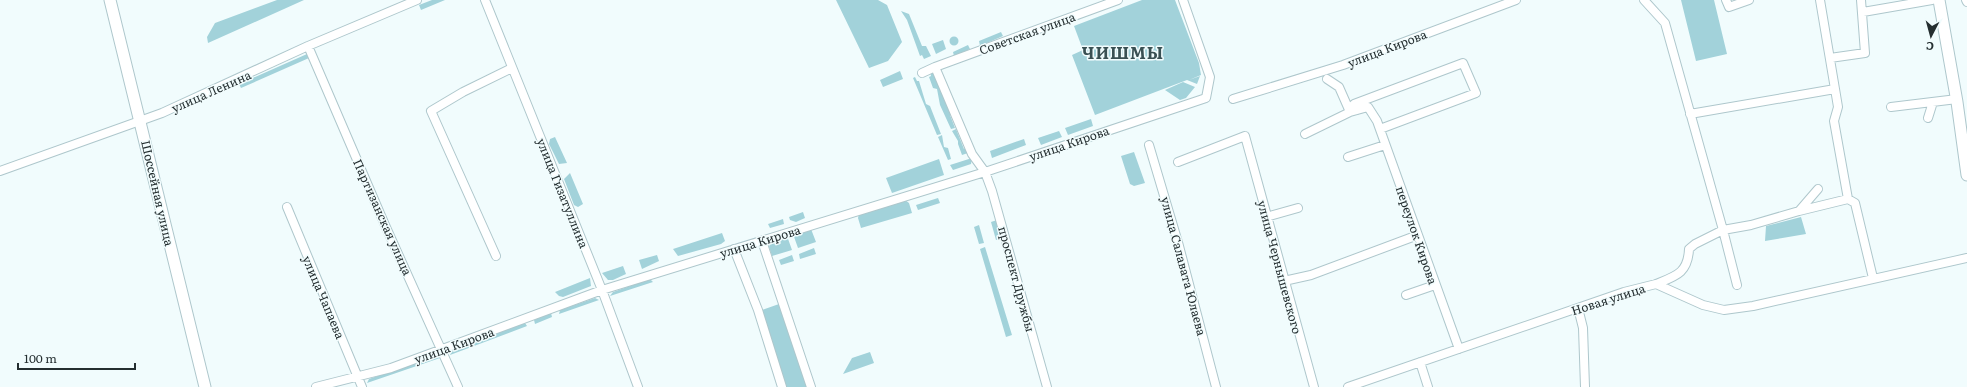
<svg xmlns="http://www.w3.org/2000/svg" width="1967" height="387" font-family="Literata,serif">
<rect width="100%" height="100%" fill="#f1fcfd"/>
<path fill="#a2d2da" d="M277,0H304L208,43L207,37L215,23Z
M432,0H445L421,10L419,5Z
M836,0H878L887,5L902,42L888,61L869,68Z
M1142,0H1175L1199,63L1201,75L1189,80L1200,76L1197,84L1187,80L1095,115L1072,55L1083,50L1074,26Z
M1681,0H1714L1727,54L1696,61Z
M901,11L909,14L922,46H926L931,56L924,59L922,55L920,56L907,20Z
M1001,32L1003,36L980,46L979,41Z
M949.5 41a4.5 4.5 0 1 1 9 0a4.5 4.5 0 1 1-9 0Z
M943,40L946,49L936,54L932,44Z
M968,45L970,49L954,56L953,52Z
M307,54L309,58L241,88L239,84Z
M936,70L952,113L950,115L955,128L951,129L940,105L937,89L933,88L929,77L931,76L930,72Z
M900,71L903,79L883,87L880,80Z
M915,77L917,81H919L926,104L930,106L941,134L937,135L913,78Z
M1183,82L1195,87L1186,98L1180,100L1165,90Z
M1091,119L1093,126L1068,135L1065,128Z
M956,129L964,149L967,148L971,152L962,155L958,144V141L952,131Z
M1059,131L1062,137L1041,145L1038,138Z
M942,135L944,147L948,148L951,159L948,160L938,137Z
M555,137L567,163L559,164L549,144L550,139Z
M1024,139L1026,145L992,158L990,151Z
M1134,152L1145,183L1134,186L1130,184L1121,156Z
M972,158L971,164L953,170L950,165Z
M939,159L944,175L892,193L886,178Z
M570,173L583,204L578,207L574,205L564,179Z
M938,198L940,203L918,210L916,205Z
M905,200L909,203L912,213L861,228L858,218L859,214Z
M803,212L805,218L796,222L790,220L789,217Z
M1801,217L1806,234L1765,241L1766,226Z
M783,219L784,224L770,228L768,224Z
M997,220L1002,238L996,240L991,222Z
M979,225L984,243L979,244L974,227Z
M811,229L816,242L798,248L793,234Z
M722,233L725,241L721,244L678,256L673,249Z
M787,236L792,250L772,256L769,247L771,241Z
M985,247L1012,335L1006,337L980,249Z
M814,248L816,254L800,259L799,254Z
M657,255L659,261L642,269L639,260Z
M792,255L794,261L781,265L779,260Z
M623,266L626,274L613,280H608L602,273Z
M590,278L591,286L563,297L559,296L555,292Z
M650,279L653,282L610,296L613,292Z
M595,298L599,300L559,314L560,310Z
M779,304L807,387H783L759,311Z
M551,313L552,317L535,324L534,320Z
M525,323L527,326L450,355L452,350Z
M870,352L874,363L843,374L852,358Z
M437,355L440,356V358L367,383L369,379Z"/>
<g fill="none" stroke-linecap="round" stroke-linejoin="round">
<g stroke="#aec7cc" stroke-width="10">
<path id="street" d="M485,0L602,290L638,387
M1644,0L1665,23L1723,230L1737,285
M1726,0L1729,7L1749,0
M1966,0L1967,2
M1863,12L1932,0
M308,46L385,225L458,387
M1830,58L1865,53L1861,0
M935,67L1118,0
M922,73L935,67L972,154L985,172L992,191L1047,387
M1327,79L1339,87L1350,112L1368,107L1377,121L1459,349
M1233,99L1343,65L1516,0
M1891,107L1957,99
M1357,110L1354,104L1463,63L1476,93L1380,129
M1690,114L1835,89L1820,0
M1928,118L1933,102
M1305,134L1350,112
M1149,145L1179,246L1216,387
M1348,157L1385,145
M1178,162L1245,136L1314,387
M0,171L162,113L308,46L417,0
M1848,199L1855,203L1873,278
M287,207L362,387
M1799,211L1848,199L1834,121L1838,107L1835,89
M1266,217L1298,208
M762,241L811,387
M734,249L758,310L782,387
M496,256L431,111L463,92L512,68
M1284,281L1311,275L1418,235
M1656,284C1676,276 1688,273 1689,249L1695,244L1723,230L1751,225L1799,211L1818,189
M1406,295L1435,285
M1578,308L1583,328L1585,387
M1420,362L1428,387
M316,387L391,368L602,290L985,172L1206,98L1210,77L1183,0
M1348,387L1624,292L1656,284L1703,305L1724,310L1753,306L1967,258"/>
</g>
<g stroke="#aec7cc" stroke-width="13">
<path id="secondary" d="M110,0L205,387
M1939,0L1957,102L1967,175"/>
</g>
<use href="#street" stroke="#fff" stroke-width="8"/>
<use href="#secondary" stroke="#fff" stroke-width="11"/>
</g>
<g text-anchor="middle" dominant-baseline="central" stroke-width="3" stroke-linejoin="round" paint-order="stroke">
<g font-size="12" fill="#242e30" stroke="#f1fcfd">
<text transform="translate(1027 33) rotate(-20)">Советская улица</text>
<text transform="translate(1387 48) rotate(-21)">улица Кирова</text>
<text transform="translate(211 91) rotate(-24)">улица Ленина</text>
<text transform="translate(1069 143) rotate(-19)">улица Кирова</text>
<text transform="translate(158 193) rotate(77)">Шоссейная улица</text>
<text transform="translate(563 193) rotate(68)">улица Гизатуллина</text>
<text transform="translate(383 217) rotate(66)">Партизанская улица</text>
<text transform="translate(1417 235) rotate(71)">переулок Кирова</text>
<text transform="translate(760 241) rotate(-17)">улица Кирова</text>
<text transform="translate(1184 266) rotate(75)">улица Салавата Юлаева</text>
<text transform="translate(1280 267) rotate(75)">улица Чернышевского</text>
<text transform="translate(1017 279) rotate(75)">проспект Дружбы</text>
<text transform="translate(324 297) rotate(67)">улица Чапаева</text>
<text transform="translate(1608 299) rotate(-18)">Новая улица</text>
<text transform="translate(454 345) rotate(-20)">улица Кирова</text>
</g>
<g font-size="16" font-weight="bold" letter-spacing="1" fill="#395053" stroke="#f1fcfd">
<text x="1123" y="52">ЧИШМЫ</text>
</g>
</g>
<g transform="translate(1931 36) rotate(186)" stroke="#f1fcfd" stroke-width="3" paint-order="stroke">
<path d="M0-3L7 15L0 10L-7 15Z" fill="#242e30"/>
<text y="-6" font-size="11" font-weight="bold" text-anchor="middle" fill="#242e30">С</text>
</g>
<path d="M18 363v6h117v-6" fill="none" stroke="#242e30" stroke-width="2"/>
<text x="24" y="363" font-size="12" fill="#242e30" stroke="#f1fcfd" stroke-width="3" paint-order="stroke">100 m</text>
</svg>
